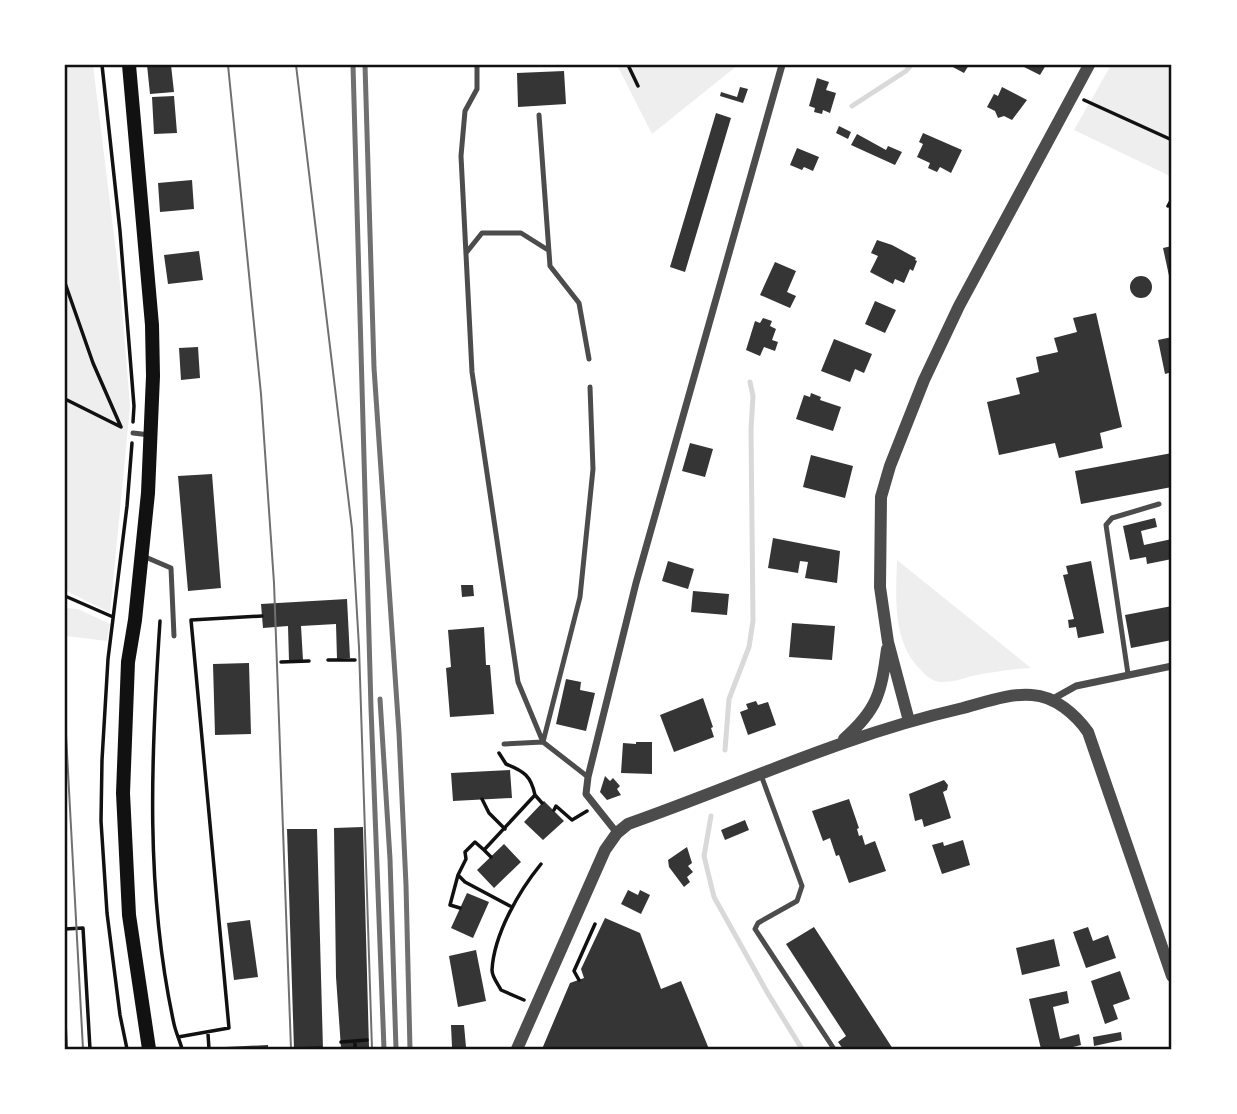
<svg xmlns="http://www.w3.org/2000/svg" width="1237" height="1114" font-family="'Source Sans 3',sans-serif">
<rect width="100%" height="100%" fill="#fff"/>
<path fill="#eee" d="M65,65H93L120,284L130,407L110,613L65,590Z
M617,65H738L652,134Z
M1111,65H1172V177L1074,130Z
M897,560L1031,668C1011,669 992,672 972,676C962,679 952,682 941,682C931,681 925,675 919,668C892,640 896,596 897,560Z
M65,608L78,609L110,624L107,641L66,636Z"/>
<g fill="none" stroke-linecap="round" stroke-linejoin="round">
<path stroke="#d9d9d9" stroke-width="5" d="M852,106L906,71L911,65
M725,750L729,699L749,647L753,621L751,429L753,396L750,382
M711,816L704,856L714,897L767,992L802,1049"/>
</g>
<path fill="#353535" d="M147,65H171L174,92L150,94Z
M949,65H969L964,73Z
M1020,65H1046L1040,75Z
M564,71L566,104L518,107L517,73Z
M817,78L829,82L826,90L836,93L830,113L823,110L822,114L814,112L815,108L809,106Z
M740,87L748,89L743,103L720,96L721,92L737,97Z
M1002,87L1027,100L1012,120L1004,116L998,118L995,111L987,107L994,94L998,96Z
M174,96L177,133L154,134L152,97Z
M716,113L731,118L685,272L670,267Z
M839,126L851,132L848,139L836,133Z
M923,133L962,150L951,173L940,167L937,172L928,168L930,163L917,157L923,144L919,142Z
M857,134L886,150L888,146L902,152L895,165L851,145Z
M797,148L819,157L813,171L804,167L802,170L790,165Z
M192,180L194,209L160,212L158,183Z
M877,240L892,245L916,258L915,260L917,261L913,271L910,269L904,283L895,279L893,284L870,272L878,256L871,253Z
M1172,246V284L1171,285L1163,248Z
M199,251L203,280L168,284L164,255Z
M775,262L796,271L787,292L796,296L790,308L760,295Z
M1130 287a11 11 0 1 1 22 0a11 11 0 1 1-22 0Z
M875,301L896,310L885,333L865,324Z
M1096,313L1122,427L1100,433L1103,448L1059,458L1055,443L999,455L987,402L1020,394L1016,378L1039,372L1036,357L1058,352L1054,338L1077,332L1073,318Z
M763,318L772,321L770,326L776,329L772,340L778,342L775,351L764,347L760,356L746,350L755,321L760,323Z
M1172,337V372L1165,374L1158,340Z
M834,339L872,354L864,373L855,369L850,382L821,371Z
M198,347L200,378L181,380L179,348Z
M811,393L821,397L820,400L841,407L833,431L796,419L804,395L810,397Z
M690,443L713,449L705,477L682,471Z
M1172,453V487L1081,504L1075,471Z
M811,455L853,466L845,498L803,487Z
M212,474L221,588L188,591L178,476Z
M1155,518L1157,527L1141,531L1144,545L1172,539V559L1147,564L1146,557L1130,560L1123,526Z
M773,538L840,551L837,583L805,578L808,562L800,561L798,573L768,568Z
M668,561L694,569L688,589L662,581Z
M1091,561L1104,633L1078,638L1076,627L1069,628L1068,620L1074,619L1063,575L1068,574L1066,566Z
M461,585H473L474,596L462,597Z
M693,591L729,594L727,615L691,612Z
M347,599L350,658L337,659L336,624L301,626L303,660L289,661L288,626L263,628L261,604Z
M1172,606V640L1131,648L1125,615Z
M792,623L835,626L832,660L789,657Z
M484,627L486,665H490L494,714L450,717L446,668L451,667L448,630Z
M249,663L251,734L215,735L213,664Z
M566,679L581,682L580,690L595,693L586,731L556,724Z
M703,698L713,727L711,728L714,737L674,752L660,715Z
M756,701L758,705L768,702L776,725L748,735L740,712L748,709L746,704Z
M636,742H652V774L621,773L623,743L636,744Z
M510,770L512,798L453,801L451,773Z
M605,776L610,781L613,778L620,786L617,789L621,795L607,800L600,792Z
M944,780L948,785L947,790L943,792L951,818L924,827L922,819L915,821L909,794Z
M849,799L859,828L857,829L859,836L862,835L865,845L875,841L886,871L849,883L839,855L836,856L830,838L823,841L812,811Z
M544,801L564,821L543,840L524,822Z
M745,820L749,830L725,840L721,830Z
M363,827L369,1047L349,1049L341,1048L336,977L334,828Z
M287,829H317L323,1049H294Z
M963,840L970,865L942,874L932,845L943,842L944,846Z
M504,844L521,862L494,888L477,870Z
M687,847L692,863L688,866L693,872L687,877L690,882L684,887L669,867L668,860Z
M628,890L638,895L640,890L650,895L641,914L621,904Z
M467,893L489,902L473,938L451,928Z
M605,918L640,933L661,989L681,981L709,1049H542L570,983L584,978L581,969Z
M250,920L258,977L234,980L227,923Z
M814,927L893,1049H843L838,1042L846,1036L786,944Z
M1088,927L1093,941L1108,935L1116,958L1086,968L1073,932Z
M1054,939L1060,966L1022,975L1016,948Z
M476,950L486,1001L458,1007L449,956Z
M1120,971L1130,999L1113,1005L1118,1019L1105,1024L1091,981Z
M1067,991L1069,1003L1053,1007L1060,1039L1079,1034L1081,1045L1065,1049H1041L1029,999Z
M451,1025H464L466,1047H452Z
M1121,1032L1122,1040L1094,1046L1093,1037Z
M268,1045V1049H225V1047Z"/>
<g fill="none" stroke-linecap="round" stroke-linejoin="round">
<path stroke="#111" stroke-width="3.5" d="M102,65L120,231L134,406L133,422
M628,65L638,86
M1084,100L1172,140
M1168,206L1172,199
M65,283L93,363L121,427
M65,399L121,427
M65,596L113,617
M191,620L262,616
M160,621C151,756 145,891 174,1024C176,1033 180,1041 182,1049
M328,660H355
M281,662L309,661
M499,753L506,764C524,771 531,776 535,795L484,850L475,842L465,852L466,859L458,875L465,882L512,907
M535,795L542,803
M482,799L489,813L505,829
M554,810L556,806L572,820L587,811
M484,850L491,857
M458,875L450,905L460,908
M65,929L83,928L90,1049
M579,980L574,971L595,924
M524,1000L501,990C498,984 492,977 492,970C494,934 519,891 541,864
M65,1020L66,1049
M208,1034L209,1049
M178,1037L229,1028L191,620
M355,1041V1049
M341,1042L367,1040
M127,1049L120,1015L107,913L101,821L102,760L108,659L127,506L132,443
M295,1049L321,1048"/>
<path stroke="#4c4c4c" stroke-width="5" d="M477,65V89L465,111L461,156L472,372L518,682L543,742L588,777
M539,115L550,266L579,303L589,359
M466,253L482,233H521L548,250
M133,433L150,435
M143,556L171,568L174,636
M1128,674L1106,525L1112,518L1159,504
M504,744L543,742L580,597L593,469L590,387
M761,775L802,886L797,901L758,923L755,929L834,1049"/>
<path stroke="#4c4c4c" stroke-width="7" d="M1051,700L1076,686L1172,666
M617,833L586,794L588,777L636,583L782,65"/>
<path stroke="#4c4c4c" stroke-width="12" d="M909,721L888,642L880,587L881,497L890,466L924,380L959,306L1089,65
M844,739C878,709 881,693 887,649
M517,1049L605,850L617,833L628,824C739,785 845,735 959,709C983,703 1008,693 1032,695C1055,696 1076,715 1088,732L1172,976"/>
<path stroke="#111" stroke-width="14" d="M129,65L152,325L153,376L148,493L135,620L128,662L123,793L129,915L149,1049"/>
<path stroke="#707070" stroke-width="2" d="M228,65L261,394L274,583L291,1049
M296,65L352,529L359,647L372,1049
M65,716L83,1049"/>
<path stroke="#707070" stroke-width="5" d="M353,65L371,708L384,1049
M365,65L374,368L399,733L406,885L410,1049
M380,699L390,859L396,1049"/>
</g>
<rect width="1237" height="1114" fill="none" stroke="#ffffff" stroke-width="133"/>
<rect x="66" y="66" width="1104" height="982" fill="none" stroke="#111" stroke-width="2.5"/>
</svg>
